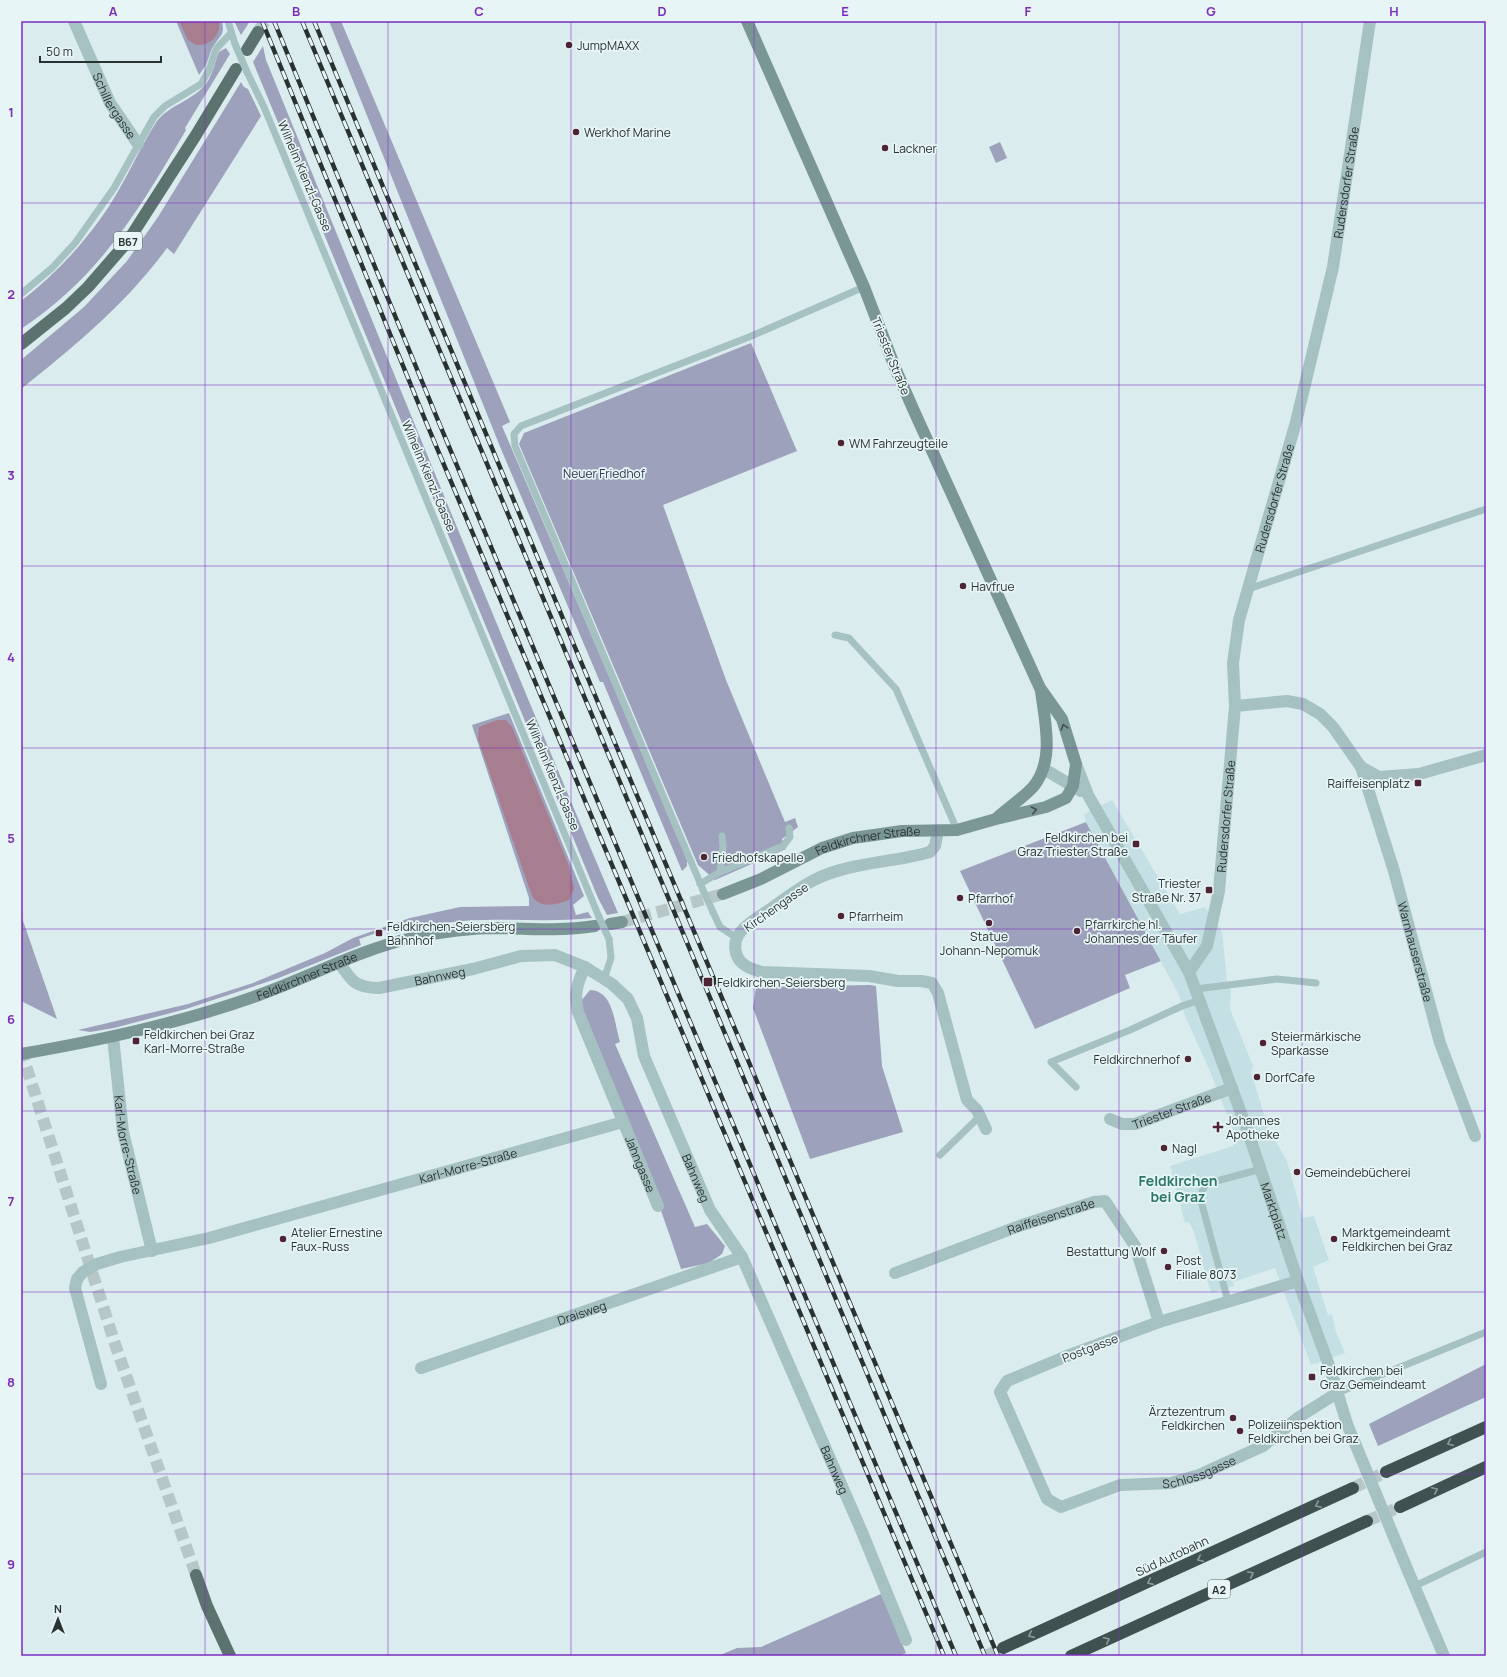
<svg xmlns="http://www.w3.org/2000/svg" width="1507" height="1677" font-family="Manrope,sans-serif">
<rect width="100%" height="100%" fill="#dbecee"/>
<path fill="#9da1bb" d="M176,21H222L223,29L222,34L212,48L206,65L199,75Z
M234,21H250L241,35Z
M329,21H341L510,422L502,426L687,859V866L682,871L603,682H600L501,449Z
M263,46L266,60C382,345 498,630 618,913L607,915L598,898L253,62Z
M226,48L230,54L185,128L186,130C140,208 100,277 21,329V301C52,277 78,250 101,218C123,188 137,152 157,121C170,105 191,101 204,86C213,76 214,64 219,52Z
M241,82L244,87L248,89L261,116L174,254L167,248C126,304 75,346 21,389V360L84,307L127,261L158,217Z
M1000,142L1007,158L996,163L989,147Z
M751,343L797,451L663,505L726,680L785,822L795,818L798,827L782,839L786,849L715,880L698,865L519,444L524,433Z
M509,713L584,896L573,905L576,915L588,912L592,918C556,922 520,919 484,920C454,920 425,926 396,933L394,927L359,939L361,945L276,979L186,1009L114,1028L90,1032L78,1030L188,1004L253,983L325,953L353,938L410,918L460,907L529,906V898L472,725Z
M1086,822L1161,961L1125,975L1130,988L1035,1029L960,871Z
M21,915L57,1019L21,1001Z
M870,985L876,986L882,1066L903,1132L810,1159L753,1008L756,987Z
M590,990C614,991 614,1023 620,1042L615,1044L695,1227L707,1224L725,1246L722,1254L709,1263L681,1269C653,1183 619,1099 584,1015L581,1001Z
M1486,1364V1397L1378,1446L1369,1424Z
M881,1594L906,1653L898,1656H718L737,1648L761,1647Z"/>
<path fill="#c4e0e4" d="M1112,800L1180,914L1205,907L1222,932L1227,980L1231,991L1230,1009L1253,1066L1251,1072L1269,1130L1287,1161L1303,1218L1314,1216L1329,1260L1313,1267L1328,1315L1332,1314L1336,1332L1345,1353L1327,1360L1311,1365L1275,1268L1233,1282L1234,1286L1211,1293L1194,1232L1189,1222L1185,1223L1170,1166L1233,1146L1235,1135L1209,1069L1185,1016L1179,995L1086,822L1084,814Z"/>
<path fill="#a77e8f" d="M179,21H219C221,36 210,46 196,45L188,40Z
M497,720H506L512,727L569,866L574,889L569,900C557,905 540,909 532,896L478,739L479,727Z"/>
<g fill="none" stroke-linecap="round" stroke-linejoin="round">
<path stroke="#b7c7c8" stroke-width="12" stroke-dasharray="12 6" stroke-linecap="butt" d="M622,922L723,894"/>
<path stroke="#b7c7c8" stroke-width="12" stroke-dasharray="12 6" stroke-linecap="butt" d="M258,32L265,21
M21,1050L116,1347L196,1575"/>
<path stroke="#b7c7c8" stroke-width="12" stroke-dasharray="12 6" stroke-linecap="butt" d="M1353,1488L1386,1472
M1367,1521L1400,1507
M985,1656L1003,1648"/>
<path stroke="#a6c1c1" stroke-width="7" d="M228,21L235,44
M247,72L264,107L599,917
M21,294L52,268L75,243L114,188L154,117L165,106L201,84L209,70L216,49L231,33
M1248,589L1486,509
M835,635L849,638L896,689L957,830
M720,872L723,846L722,836
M700,884L720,872L783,846L790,837L789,828
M703,890L515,446L514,434L521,426L749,337L864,287
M713,912L720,927L737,938
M604,979L611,958L609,939
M1196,989L1277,979L1316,983
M1076,1087L1051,1062L1130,1030L1182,1006L1200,1000
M940,1155L980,1116
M1228,1301L1201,1201L1202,1191L1206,1184L1261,1169
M1337,1393L1486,1332
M1415,1586L1486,1552"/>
<g stroke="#a6c1c1" stroke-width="12">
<path id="s1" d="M74,21L110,103L138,144"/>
<path id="s2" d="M1235,706L1287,701L1303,704L1320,714L1333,727L1361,767L1394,871L1440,1043L1475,1136"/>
<path id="s3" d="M1076,764L1088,795L1189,972L1248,1132L1298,1281L1331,1371L1347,1424"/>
<path d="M1361,767L1379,777L1419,774L1486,755"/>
<path d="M1044,769L1081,791"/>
<path d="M938,831L935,846L930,852C892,863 850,862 814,880C796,889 780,903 763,914C750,923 731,933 736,953C739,965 751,969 762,972L869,976L898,981H921L932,983L938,993L967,1100L977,1110L986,1129"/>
<path id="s4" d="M339,962C351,981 356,988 379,988L473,969L521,956L555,955L585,967L612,984L628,999L637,1018L644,1056L710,1210L742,1257L862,1532L906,1640"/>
<path id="s5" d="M585,967C577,983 574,994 578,1012L658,1206"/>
<path id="s6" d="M1189,972L1207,946L1219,891L1235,706L1233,663L1239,620L1296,422L1333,267L1370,21"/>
<path id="s7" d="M113,1037L123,1132L152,1251"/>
<path id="s8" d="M1110,1119L1122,1124H1135L1232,1088"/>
<path id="s9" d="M895,1273L1019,1226L1094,1202L1105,1201L1135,1246L1159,1322"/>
<path id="s10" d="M1298,1281L1159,1322L1067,1356L1007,1381L1000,1392L1047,1499L1061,1507L1120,1485L1171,1483L1199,1475L1263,1446L1299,1417L1337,1393"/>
<path id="s11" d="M421,1368L742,1257"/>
<path id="s12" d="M101,1384L75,1288L77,1279L83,1272L97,1264L120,1257L209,1238L623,1122"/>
<path d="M1408,1571L1444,1656"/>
</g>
<g stroke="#7b9795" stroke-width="12">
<path d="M998,817C1009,807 1023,798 1033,787C1055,761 1045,722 1041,691"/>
<path id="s13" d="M723,894L761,879L822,848L853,838L902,831L957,830L996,819L1046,807L1066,798L1073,786L1076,764L1062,719L1040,688L914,411L896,370L864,287L747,21"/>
<path d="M610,924L622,922"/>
<path id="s14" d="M21,1054C102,1040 181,1023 259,995C310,977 358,950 412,938C440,932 469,928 499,928C531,929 563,931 595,926"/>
</g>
<path stroke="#5b726f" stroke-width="12" d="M247,50L258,32
M21,344L66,308L88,287L128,241L196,135L236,69
M196,1575L207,1606L230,1656"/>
<path stroke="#40524f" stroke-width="12" d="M1386,1472L1486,1427
M1400,1507L1486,1467
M1003,1648L1353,1488
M1071,1656L1367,1521"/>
<g stroke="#283231" stroke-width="4.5">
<path id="rail" d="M262,21L426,422L944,1656
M274,21L437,418L956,1656
M302,21L985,1656
M314,21L594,693L998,1656"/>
</g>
<use href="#rail" stroke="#e7f5f6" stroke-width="3" stroke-dasharray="9" stroke-linecap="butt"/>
<path stroke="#a6c1c1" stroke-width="7" d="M235,44L247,72
M703,890L713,912
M599,917L609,939"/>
<path stroke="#a6c1c1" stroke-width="12" d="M1347,1424L1408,1571"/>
</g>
<defs><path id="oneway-chevron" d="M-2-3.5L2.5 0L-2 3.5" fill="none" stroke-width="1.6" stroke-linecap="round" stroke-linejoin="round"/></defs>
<g stroke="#41504f">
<use href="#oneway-chevron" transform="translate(1064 727) rotate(-107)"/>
<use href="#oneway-chevron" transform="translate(1034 810) rotate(-13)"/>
</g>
<g stroke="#8b9b9a">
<use href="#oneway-chevron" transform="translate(1450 1443) rotate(156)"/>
<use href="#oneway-chevron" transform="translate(1435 1490) rotate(-25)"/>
<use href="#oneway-chevron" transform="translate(1318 1505) rotate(155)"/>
<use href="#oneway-chevron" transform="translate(1200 1559) rotate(155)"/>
<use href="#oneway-chevron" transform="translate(1251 1574) rotate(-25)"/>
<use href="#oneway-chevron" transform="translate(1150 1582) rotate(156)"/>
<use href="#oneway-chevron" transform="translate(1031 1635) rotate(156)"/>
<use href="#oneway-chevron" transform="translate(1107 1640) rotate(-25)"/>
</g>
<path fill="none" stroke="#7b2cbf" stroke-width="1" stroke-opacity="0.55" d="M205,21V1656M388,21V1656M571,21V1656M754,21V1656M936,21V1656M1119,21V1656M1302,21V1656M21,203H1486M21,385H1486M21,566H1486M21,748H1486M21,929H1486M21,1111H1486M21,1292H1486M21,1474H1486"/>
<g fill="#4e2333" stroke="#e7f5f6" stroke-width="1.5">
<circle cx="569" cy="45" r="4"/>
<circle cx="576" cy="132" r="4"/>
<circle cx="885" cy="148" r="4"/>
<circle cx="841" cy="443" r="4"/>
<circle cx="963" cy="586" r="4"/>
<rect x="1414" y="779" width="8" height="8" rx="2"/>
<rect x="1132" y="840" width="8" height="8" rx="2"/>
<circle cx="704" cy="857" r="4"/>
<rect x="1205" y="886" width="8" height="8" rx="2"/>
<circle cx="960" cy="898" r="4"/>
<circle cx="841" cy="916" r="4"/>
<circle cx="989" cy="923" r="4"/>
<circle cx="1077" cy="931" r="4"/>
<rect x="375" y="929" width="8" height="8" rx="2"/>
<rect x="703" y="977" width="10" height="10" rx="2"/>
<rect x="132" y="1037" width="8" height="8" rx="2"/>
<circle cx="1263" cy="1043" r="4"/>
<circle cx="1188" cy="1059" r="4"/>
<circle cx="1257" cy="1077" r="4"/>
<path d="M1216 1121h4v4h4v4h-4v4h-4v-4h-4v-4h4z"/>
<circle cx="1164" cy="1148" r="4"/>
<circle cx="1297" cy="1172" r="4"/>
<circle cx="283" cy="1239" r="4"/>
<circle cx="1334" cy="1239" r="4"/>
<circle cx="1164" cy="1251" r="4"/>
<circle cx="1168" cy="1267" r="4"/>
<rect x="1308" y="1373" width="8" height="8" rx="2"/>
<circle cx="1233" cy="1418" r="4"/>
<circle cx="1240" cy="1431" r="4"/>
</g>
<g text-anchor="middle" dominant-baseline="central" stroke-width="3.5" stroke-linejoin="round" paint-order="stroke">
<g fill="#e7f5f6" stroke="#616c6c" stroke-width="1">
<rect x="114" y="232" width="28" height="18" rx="3"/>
<rect x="1208" y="1580" width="22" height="18" rx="3"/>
</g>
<g font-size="11" font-weight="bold" fill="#283231">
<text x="128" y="241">B67</text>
<text x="1219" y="1589">A2</text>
</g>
<g font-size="12" fill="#283231" stroke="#e7f5f6" text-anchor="start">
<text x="577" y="45">JumpMAXX</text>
<text x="584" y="132">Werkhof Marine</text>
<text x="893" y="148">Lackner</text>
<text x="849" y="443">WM Fahrzeugteile</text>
<text x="971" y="586">Havfrue</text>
<text x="1410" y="783" text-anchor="end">Raiffeisenplatz</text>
<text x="1128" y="837" text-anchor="end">Feldkirchen bei<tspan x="1128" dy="14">Graz Triester Straße</tspan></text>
<text x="712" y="857">Friedhofskapelle</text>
<text x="1201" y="883" text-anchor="end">Triester<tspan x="1201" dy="14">Straße Nr. 37</tspan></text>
<text x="968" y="898">Pfarrhof</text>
<text x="849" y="916">Pfarrheim</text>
<text x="1085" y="924">Pfarrkirche hl.<tspan x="1085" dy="14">Johannes der Täufer</tspan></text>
<text x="387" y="926">Feldkirchen-Seiersberg<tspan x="387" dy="14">Bahnhof</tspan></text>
<text x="989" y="936" text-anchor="middle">Statue<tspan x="989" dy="14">Johann-Nepomuk</tspan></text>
<text x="717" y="982">Feldkirchen-Seiersberg</text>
<text x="144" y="1034">Feldkirchen bei Graz<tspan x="144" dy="14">Karl-Morre-Straße</tspan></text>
<text x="1271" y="1036">Steiermärkische<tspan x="1271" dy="14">Sparkasse</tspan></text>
<text x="1180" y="1059" text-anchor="end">Feldkirchnerhof</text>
<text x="1265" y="1077">DorfCafe</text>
<text x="1226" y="1120">Johannes<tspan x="1226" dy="14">Apotheke</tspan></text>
<text x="1172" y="1148">Nagl</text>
<text x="1305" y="1172">Gemeindebücherei</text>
<text x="291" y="1232">Atelier Ernestine<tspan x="291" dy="14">Faux-Russ</tspan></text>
<text x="1342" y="1232">Marktgemeindeamt<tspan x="1342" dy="14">Feldkirchen bei Graz</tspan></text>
<text x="1156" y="1251" text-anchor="end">Bestattung Wolf</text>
<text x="1176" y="1260">Post<tspan x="1176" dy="14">Filiale 8073</tspan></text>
<text x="1320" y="1370">Feldkirchen bei<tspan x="1320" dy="14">Graz Gemeindeamt</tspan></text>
<text x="1225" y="1411" text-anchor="end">Ärztezentrum<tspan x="1225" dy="14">Feldkirchen</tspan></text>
<text x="1248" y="1424">Polizeiinspektion<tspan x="1248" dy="14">Feldkirchen bei Graz</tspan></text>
</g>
<g font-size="12" fill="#283231" stroke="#e7f5f6">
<text stroke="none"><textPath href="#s1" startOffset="94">Schillergasse</textPath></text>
<text transform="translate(305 176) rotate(67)">Wilhelm Kienzl-Gasse</text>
<text stroke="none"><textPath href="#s6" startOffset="811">Rudersdorfer Straße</textPath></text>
<text transform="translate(891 356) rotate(68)">Triester Straße</text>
<text transform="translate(429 476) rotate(67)">Wilhelm Kienzl-Gasse</text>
<text stroke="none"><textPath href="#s6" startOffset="487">Rudersdorfer Straße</textPath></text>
<text transform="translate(553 775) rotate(67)">Wilhelm Kienzl-Gasse</text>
<text stroke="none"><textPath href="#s6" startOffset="163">Rudersdorfer Straße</textPath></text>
<text stroke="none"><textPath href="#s13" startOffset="156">Feldkirchner Straße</textPath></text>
<text transform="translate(776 907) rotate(-35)">Kirchengasse</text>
<text stroke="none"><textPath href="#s2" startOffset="348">Warnhauserstraße</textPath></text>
<text stroke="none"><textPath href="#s14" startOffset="297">Feldkirchner Straße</textPath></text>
<text stroke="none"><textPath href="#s4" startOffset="113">Bahnweg</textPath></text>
<text stroke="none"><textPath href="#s8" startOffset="65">Triester Straße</textPath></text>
<text stroke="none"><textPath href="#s7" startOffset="109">Karl-Morre-Straße</textPath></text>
<text stroke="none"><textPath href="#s5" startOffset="211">Jahngasse</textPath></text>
<text stroke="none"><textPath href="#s12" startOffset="518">Karl-Morre-Straße</textPath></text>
<text stroke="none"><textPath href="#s4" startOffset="509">Bahnweg</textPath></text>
<text stroke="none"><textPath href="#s3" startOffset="491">Marktplatz</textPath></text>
<text stroke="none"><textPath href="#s9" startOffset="166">Raiffeisenstraße</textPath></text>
<text stroke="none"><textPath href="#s11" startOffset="170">Draisweg</textPath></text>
<text transform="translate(1090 1348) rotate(-21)">Postgasse</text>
<text stroke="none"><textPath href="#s4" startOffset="833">Bahnweg</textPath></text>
<text stroke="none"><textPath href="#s10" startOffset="598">Schlossgasse</textPath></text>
<text transform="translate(1172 1556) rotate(-25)">Süd Autobahn</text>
</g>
<g font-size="12" fill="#2f314d" stroke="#e7f5f6">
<text x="604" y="473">Neuer Friedhof</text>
</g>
<g font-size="14" font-weight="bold" fill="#2c7666" stroke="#e7f5f6">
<text x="1178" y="1180">Feldkirchen<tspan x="1178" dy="16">bei Graz</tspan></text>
</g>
</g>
<rect width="1507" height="1677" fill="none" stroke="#e7f5f6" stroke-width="44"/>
<g transform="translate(58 1619)" stroke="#e7f5f6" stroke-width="3" paint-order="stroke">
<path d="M0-3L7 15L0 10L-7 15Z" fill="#283231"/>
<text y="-6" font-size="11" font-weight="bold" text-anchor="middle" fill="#283231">N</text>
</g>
<path d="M40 56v6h121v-6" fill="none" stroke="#283231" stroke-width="2"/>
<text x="46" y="56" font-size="12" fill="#283231" stroke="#e7f5f6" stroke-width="3" paint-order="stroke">50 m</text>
<rect x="22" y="22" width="1463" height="1633" fill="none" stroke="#7b2cbf" stroke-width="1.5"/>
<g font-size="13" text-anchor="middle" font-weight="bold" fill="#7b2cbf">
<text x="113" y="16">A</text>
<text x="296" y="16">B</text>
<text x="479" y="16">C</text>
<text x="662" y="16">D</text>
<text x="845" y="16">E</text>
<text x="1028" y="16">F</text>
<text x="1211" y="16">G</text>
<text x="1394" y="16">H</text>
<text x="11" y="117">1</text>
<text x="11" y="299">2</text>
<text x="11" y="480">3</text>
<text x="11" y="662">4</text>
<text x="11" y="843">5</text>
<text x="11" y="1024">6</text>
<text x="11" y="1206">7</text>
<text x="11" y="1387">8</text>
<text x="11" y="1569">9</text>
</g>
</svg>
